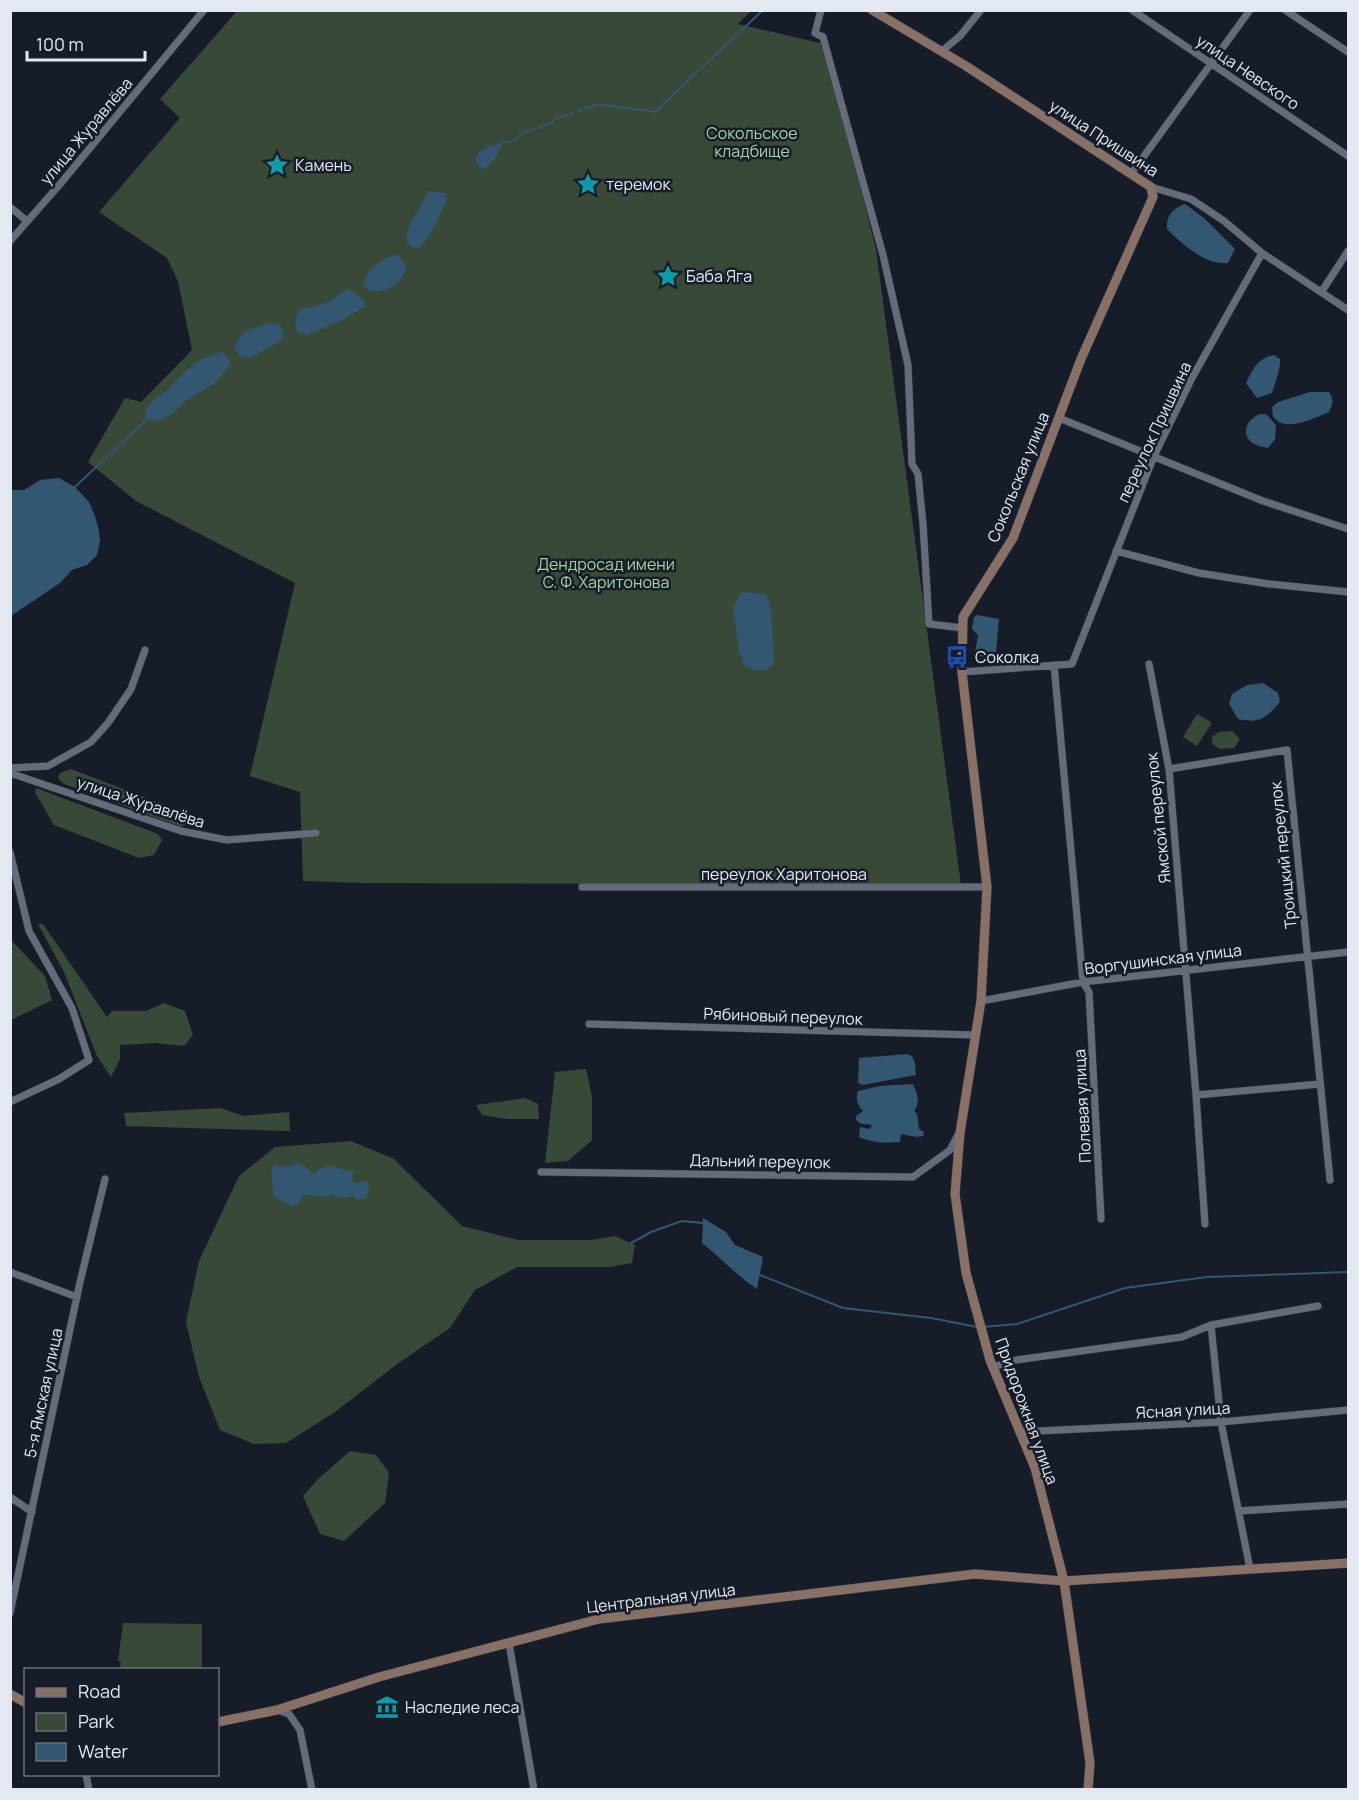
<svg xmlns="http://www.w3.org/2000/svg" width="1359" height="1800" font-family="Manrope,sans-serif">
<rect width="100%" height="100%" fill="#171c29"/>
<path fill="#384a37" d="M237,11H751L738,24L824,44L876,249L961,885L365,883L303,881L300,792L250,776L295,583L136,501L88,462L125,398L141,402L192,350L178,281L167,258L99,212L180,118L160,99Z
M1197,714L1212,723L1197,746L1183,737Z
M1232,731L1240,739L1234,748L1219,749L1212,743V737L1219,732Z
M71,769L188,814L189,823L181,827L64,784L58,778L60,773Z
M36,788L158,834L162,840L154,855L139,858L54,825L35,792Z
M38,924H43L107,1017L112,1011H146L164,1003L185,1011L193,1035L184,1046L156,1043L120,1045V1059L111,1077L97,1056L64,972Z
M10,939L45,976L52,1000L11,1020Z
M586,1069L592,1097V1140L568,1161L545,1163L555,1072Z
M525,1098L538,1104L539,1119H507L482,1115L476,1105Z
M221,1108L243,1116L289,1112L290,1131L126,1126L124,1113Z
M351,1141L394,1159L462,1226L518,1240H591L615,1236L635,1245L632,1263L610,1267H517L475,1290L450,1328L397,1364L335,1412L286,1443L254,1444L220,1430L199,1377L186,1322L199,1261L239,1176L275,1147Z
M350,1451L376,1455L389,1473L385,1503L344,1541L320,1534L303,1496L318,1479Z
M123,1623L202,1624V1669H120L121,1662L118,1661Z"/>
<path fill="#335671" d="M503,143C498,155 493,164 481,170L475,159C480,148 492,144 503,143Z
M429,191L445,193L447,198C442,213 430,238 418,249L412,247L407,242V233L411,222Z
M1185,204L1204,218L1235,249L1228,263C1206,266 1181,243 1167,229C1166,216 1172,209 1185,204Z
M395,255C427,268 378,308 363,284C367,270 381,259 395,255Z
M349,289L365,301L364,307L343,320L307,335L297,331L295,320L299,310C308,306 318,307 328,302C335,298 341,292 349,289Z
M270,323L280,325L284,334L282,340L250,358L239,355L234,346L245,331Z
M223,352L228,357L231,364L215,383L185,401L172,414L159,421L146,420C141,404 159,398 168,389C188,369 194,359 223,352Z
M1274,355L1280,359C1281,367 1275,384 1272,393L1257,398L1246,383C1253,369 1257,358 1274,355Z
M1310,392H1329C1334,399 1333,404 1329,412C1317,417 1295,428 1281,423C1278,422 1276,419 1273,417L1272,407L1278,402Z
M1260,414H1266L1276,425L1275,439L1268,448C1263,447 1258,446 1254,444C1239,434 1247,419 1260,414Z
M59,478L75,487L89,502L95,516L99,531L100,541L97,555L87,565L72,570L60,583L11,616V490H24L40,480Z
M742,592L766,594L771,607L774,665C763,673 755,671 744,665L739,652L733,606Z
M977,615L999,619L996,653L994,656L982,657L975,653L978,635L972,629L974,617Z
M1263,683L1278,693L1280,702C1266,718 1260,724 1238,719L1229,704L1232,694L1247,685Z
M907,1054L912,1056L915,1063L916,1075L863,1085L858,1083L859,1058Z
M913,1084C917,1093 921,1102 914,1111L917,1114L919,1129L924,1132L923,1136L917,1137L901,1134L900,1142C886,1143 873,1143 859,1137L860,1127L869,1129L872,1126L868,1124H861L856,1120V1116L863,1111C858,1105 855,1100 858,1091L880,1086Z
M296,1163L305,1166L314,1174C331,1157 337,1173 354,1170L352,1177L354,1183L363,1181L368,1182L369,1192L364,1199L357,1200L354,1196L338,1198L333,1195C322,1198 314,1195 303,1195L298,1205L292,1206L274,1197L271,1172L275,1165L289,1167Z
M703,1218L726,1232L735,1245L763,1257L757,1289C737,1276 721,1258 702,1243Z"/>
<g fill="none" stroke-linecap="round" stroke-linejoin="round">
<path stroke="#335671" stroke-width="2" d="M578,111L598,104L655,112L763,10
M503,143L513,141L523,133L551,123L557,118L573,113
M75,487L146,420
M631,1243L651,1232L682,1221L703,1223
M760,1275L843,1308L931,1318L977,1327
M982,1327L1017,1324L1125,1288L1207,1277L1348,1272"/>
<g stroke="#353842" stroke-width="8">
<path id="street" d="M821,10L815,33L823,37L883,255L908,365L912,464L918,474L923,524L929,624L963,628
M1132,10L1348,156
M1285,10L1348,52
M942,51L960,36L981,10
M1131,174L1250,10
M1151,187L1191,199L1224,221L1262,253L1348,310
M10,207L27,221
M10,241L61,183L204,10
M1322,291L1348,251
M1059,418L1263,501L1348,529
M1116,551L1199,573L1269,584L1348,592
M1149,664L1169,769L1196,1095L1205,1224
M1054,665L1083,982L1089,992L1101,1219
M962,672L1072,664L1154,456L1192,378L1262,253
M10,768L48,766L91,742L108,723L131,689L145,650
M1169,769L1287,750L1330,1180
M10,773L181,831L227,840L316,833
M10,852L29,931L72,1008L89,1060L59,1079L10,1102
M582,887H987
M981,1001L1083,982L1348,952
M589,1024L976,1035
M1196,1095L1320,1084
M541,1172L913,1177L950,1150L958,1135
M10,1272L77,1297
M1211,1325L1221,1422L1250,1569
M993,1367L1016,1360L1182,1337L1211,1325L1318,1306
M1019,1432L1221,1422L1348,1410
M10,1497L32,1512
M1239,1511L1348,1504
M10,1613L80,1282L105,1179
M509,1643L534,1790
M277,1710L289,1714L300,1730L312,1790
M86,1774L89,1790"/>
</g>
<g stroke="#353842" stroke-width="10">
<path id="secondary" d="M872,10L966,66L1151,187L1153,197L1081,359L1013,538L963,617L962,672L987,887L981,1001L960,1133L955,1194L966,1273L990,1360L1035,1468L1064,1581L1090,1763L1088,1790
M10,1694L26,1703
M218,1722L277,1710L379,1677L599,1619L975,1574L1064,1581L1348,1563"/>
</g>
<use href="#street" stroke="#646b7b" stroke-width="7"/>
<use href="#secondary" stroke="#877066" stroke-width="9"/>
</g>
<defs>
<g id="sight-bare" transform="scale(1.8)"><path d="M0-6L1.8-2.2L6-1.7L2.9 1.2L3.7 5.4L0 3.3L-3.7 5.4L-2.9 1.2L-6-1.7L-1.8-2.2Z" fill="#0f9aa8" stroke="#171c29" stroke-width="2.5" paint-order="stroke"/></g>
<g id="bus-bare" transform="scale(1.8)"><path d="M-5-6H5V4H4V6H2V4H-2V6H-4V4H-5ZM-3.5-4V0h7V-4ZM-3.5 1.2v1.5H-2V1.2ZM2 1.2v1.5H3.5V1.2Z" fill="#1a4fb4" stroke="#171c29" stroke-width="2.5" paint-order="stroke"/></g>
<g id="museum-bare" transform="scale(1.8)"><path d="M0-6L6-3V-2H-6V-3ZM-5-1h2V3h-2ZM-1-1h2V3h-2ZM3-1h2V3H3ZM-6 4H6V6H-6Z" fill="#0f9aa8" stroke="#171c29" stroke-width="2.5" paint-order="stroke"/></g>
</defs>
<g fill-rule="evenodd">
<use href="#sight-bare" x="277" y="165"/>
<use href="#sight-bare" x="588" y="184"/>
<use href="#sight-bare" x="668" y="276"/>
<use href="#bus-bare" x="957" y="657"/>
<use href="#museum-bare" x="387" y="1707"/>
</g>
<g text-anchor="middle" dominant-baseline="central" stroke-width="5" stroke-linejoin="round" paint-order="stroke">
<g font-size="16" fill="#e4e8f1" stroke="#171c29">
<text transform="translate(1248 72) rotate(34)">улица Невского</text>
<text transform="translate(86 131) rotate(-50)">улица Журавлёва</text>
<text transform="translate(1104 138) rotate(33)">улица Пришвина</text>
<text transform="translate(1154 432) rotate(-65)">переулок Пришвина</text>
<text transform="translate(1018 477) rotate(-68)">Сокольская улица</text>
<text transform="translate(141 802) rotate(18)">улица Журавлёва</text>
<text transform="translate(1158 818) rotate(-96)">Ямской переулок</text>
<text transform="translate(1283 855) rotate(-96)">Троицкий переулок</text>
<text x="784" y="874">переулок Харитонова</text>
<text transform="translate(1163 959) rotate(-7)">Воргушинская улица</text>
<text transform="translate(783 1016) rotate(2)">Рябиновый переулок</text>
<text transform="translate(1082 1106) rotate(-93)">Полевая улица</text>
<text transform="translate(760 1161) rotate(1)">Дальний переулок</text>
<text transform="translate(43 1393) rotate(-78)">5-я Ямская улица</text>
<text transform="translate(1183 1410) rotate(-3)">Ясная улица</text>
<text transform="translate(1027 1411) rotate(70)">Придорожная улица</text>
<text transform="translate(661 1598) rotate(-7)">Центральная улица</text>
</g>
<g font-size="16" fill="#a4d59f" stroke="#171c29">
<text x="752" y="133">Сокольское<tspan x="752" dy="18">кладбище</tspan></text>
<text x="606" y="564">Дендросад имени<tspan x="606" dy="18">С. Ф. Харитонова</tspan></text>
</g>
<g font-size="16" fill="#e4e8f1" stroke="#171c29" text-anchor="start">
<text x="295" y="165">Камень</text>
<text x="606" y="184">теремок</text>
<text x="686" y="276">Баба Яга</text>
<text x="975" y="657">Соколка</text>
<text x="405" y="1707">Наследие леса</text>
</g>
</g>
<rect width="1359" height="1800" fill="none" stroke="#e4e8f1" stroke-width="24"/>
<rect x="24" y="1668" width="195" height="108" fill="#171c29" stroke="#696e79" stroke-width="1.5"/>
<rect x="36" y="1688" width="30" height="9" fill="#877066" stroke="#696e79" stroke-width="1.5"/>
<text x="78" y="1698" font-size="18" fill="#e4e8f1">Road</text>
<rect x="36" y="1713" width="30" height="18" fill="#384a37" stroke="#696e79" stroke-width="1.5"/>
<text x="78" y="1728" font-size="18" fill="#e4e8f1">Park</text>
<rect x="36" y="1743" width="30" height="18" fill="#335671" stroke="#696e79" stroke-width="1.5"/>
<text x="78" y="1758" font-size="18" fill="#e4e8f1">Water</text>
<path d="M27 51v9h118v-9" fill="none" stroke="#e4e8f1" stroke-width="3"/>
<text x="36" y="51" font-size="18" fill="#e4e8f1" stroke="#171c29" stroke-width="4.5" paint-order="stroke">100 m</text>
</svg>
